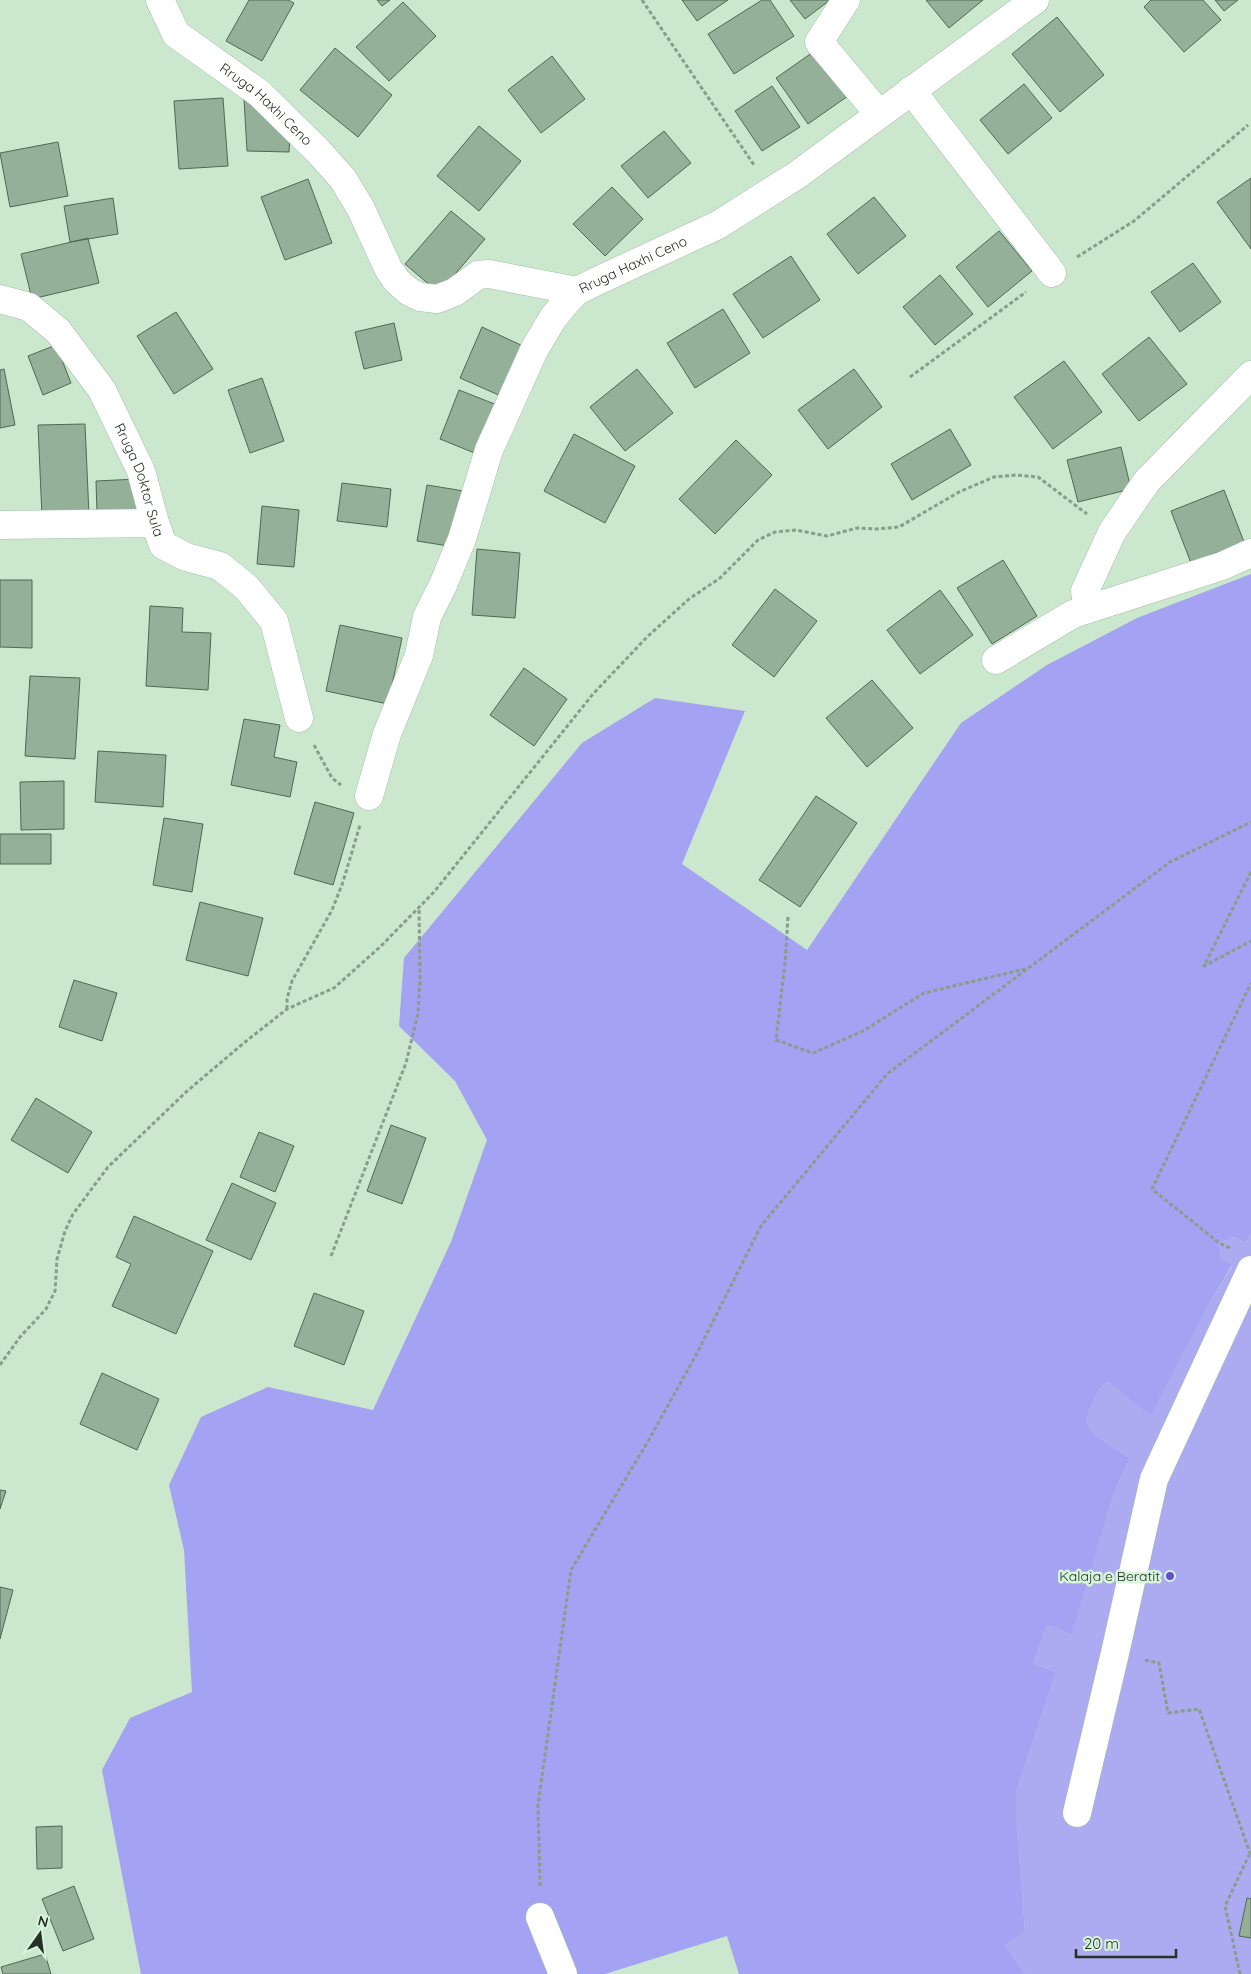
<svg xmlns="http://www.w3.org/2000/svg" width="1251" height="1974" font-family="Quicksand,sans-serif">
<rect width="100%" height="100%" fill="#cbe7ce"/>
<path fill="#acabf2" d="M1251,1233V1974H1025L1005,1945L1025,1931L1016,1820V1793L1056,1672L1033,1664L1047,1625L1072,1633L1114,1493L1130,1458C1118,1450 1087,1435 1087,1419C1088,1412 1091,1406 1094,1400C1097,1393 1101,1385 1108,1382L1151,1414L1208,1306L1232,1266L1221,1259L1219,1243L1234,1237L1245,1243Z"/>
<path fill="#a4a2f2" d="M1251,574V1233L1245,1243L1234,1237L1219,1243L1221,1259L1232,1265L1208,1306L1151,1415L1108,1382C1101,1385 1097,1393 1094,1400C1091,1406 1088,1412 1087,1419C1087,1435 1118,1450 1130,1458L1114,1493L1072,1634L1047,1625L1033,1664L1056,1672L1016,1793V1817L1025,1931L1005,1945L1025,1974H739L727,1936L605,1974H141L102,1770L130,1718L192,1692L184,1550L169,1485L201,1417L268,1387L373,1410L451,1242L487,1140L455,1081L399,1026L404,958L582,743L655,698L745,711L682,864L807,950L961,723L1047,665L1137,618Z"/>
<path fill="#95b098" stroke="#4f6852" d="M249,0H288L294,3L262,61L226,41Z
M377,0H390L382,6Z
M682,0H728L697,21Z
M762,0H770L794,36L734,74L708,34Z
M790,0H830L805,19Z
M926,0H983L949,28Z
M1151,0H1203L1221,20L1184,52L1144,7Z
M1215,0H1238L1224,11Z
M403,2L436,36L389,81L356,47Z
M1057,17L1104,75L1060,112L1012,54Z
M335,48L392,95L358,137L300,90Z
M816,50L848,96L808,124L776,78Z
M552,56L585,99L541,133L508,90Z
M1024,84L1052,118L1008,154L980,120Z
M772,86L800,127L762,151L735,111Z
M223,98L228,166L179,169L174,101Z
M244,99H255L290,134L289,152L247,151Z
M479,126L521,161L479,211L437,176Z
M664,131L691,163L648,198L621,166Z
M58,142L68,196L10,207L0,153Z
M1251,178V249L1217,202Z
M308,179L332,243L285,260L261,197Z
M612,187L643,219L605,256L573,224Z
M874,197L906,236L858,274L827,234Z
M113,198L118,234L70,242L64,206Z
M451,211L485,239L439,293L405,264Z
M999,231L1032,271L988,307L956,267Z
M88,238L99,283L32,299L21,254Z
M791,256L820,300L763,338L733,294Z
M1193,263L1221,302L1180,332L1151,292Z
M940,275L973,314L935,345L903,307Z
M723,309L750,353L695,388L667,343Z
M176,312L213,369L174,394L137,336Z
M394,323L402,360L364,369L355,332Z
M482,327L523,346L501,396L460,378Z
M1149,337L1187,384L1139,421L1102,374Z
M56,345L71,383L43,395L28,356Z
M1064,361L1102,412L1053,449L1014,397Z
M4,369L15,425L0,428V370Z
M637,369L673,413L625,451L590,407Z
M854,369L882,407L828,449L798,410Z
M262,378L284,441L250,453L228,390Z
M459,390L497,405L477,454L440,439Z
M85,424L89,515L42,517L38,425Z
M950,429L971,465L912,500L891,464Z
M574,434L635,466L605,523L544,491Z
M736,440L772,475L715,534L679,499Z
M1121,447L1131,489L1078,502L1067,460Z
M138,479L140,511L97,513L96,481Z
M342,483L391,489L387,527L337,521Z
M427,485L464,491L455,547L417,541Z
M1224,490L1244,542L1191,563L1171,511Z
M262,506L299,510L294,567L257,564Z
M477,549L520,553L515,618L472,615Z
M1003,560L1037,616L992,644L957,588Z
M0,580H32V648L0,647Z
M775,589L817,621L774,677L732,645Z
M940,590L973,635L920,674L887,630Z
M150,606L183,608L182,632L211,633L208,690L146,686Z
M340,625L402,638L388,704L326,691Z
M524,668L567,699L534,746L490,715Z
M30,676L80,678L75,759L25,756Z
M872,680L913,728L867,767L826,718Z
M244,719L280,725L274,757L297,762L290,797L231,785Z
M98,751L166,755L163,807L95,802Z
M64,781V829L21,830L20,782Z
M816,796L857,823L800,907L759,880Z
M315,802L354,813L333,885L294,874Z
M164,818L203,824L192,892L153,885Z
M0,834H51V864H0Z
M200,902L263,918L248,976L186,960Z
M74,980L117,993L102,1041L59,1027Z
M36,1098L92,1132L68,1173L11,1140Z
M391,1125L426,1138L402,1204L367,1191Z
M259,1132L294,1146L275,1192L240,1177Z
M232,1183L276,1203L251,1260L206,1240Z
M134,1216L213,1251L176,1334L112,1306L131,1264L116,1257Z
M314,1293L364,1311L344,1365L294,1346Z
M102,1373L159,1399L137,1450L80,1424Z
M0,1490L6,1491L0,1509Z
M0,1587L13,1590L0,1639Z
M62,1826V1868L37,1869L36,1827Z
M74,1886L94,1939L63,1951L42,1899Z
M1247,1898L1251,1899V1938L1239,1936Z
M45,1954L51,1974H3L1,1967Z"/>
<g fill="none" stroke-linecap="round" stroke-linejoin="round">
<g stroke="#a4c0a7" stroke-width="29">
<g id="minor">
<path id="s1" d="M160,0L176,34L259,93L318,151L343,179L361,209L388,268L396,280L408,291L420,297L437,299L455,292L478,275L489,274L577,291"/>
<path d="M846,0L819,42L879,114"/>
<path d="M911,90L1052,273"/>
<path id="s2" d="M0,299L29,307L58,331L102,390L141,471L155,523L163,545L186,557L220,566L246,587L274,621L299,718"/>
<path d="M0,525L155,523"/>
<path d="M1088,608L1085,591L1112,532L1147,481L1251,375"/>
<path d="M996,660L1073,614L1222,566L1251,553"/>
<path id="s3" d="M369,796L387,734L419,655L427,617L443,585L462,539L489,450L534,350L553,318L567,301L577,291L597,281L718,225L797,175L1035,0"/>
<path d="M1077,1813L1115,1653L1154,1479L1251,1270"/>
<path d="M540,1917L563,1974"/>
</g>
</g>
<path stroke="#889d8a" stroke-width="3" stroke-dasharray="4 2.5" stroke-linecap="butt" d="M642,0L754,165
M1077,257L1134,221L1248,125
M910,377L1026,292
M314,745L332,778L341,785
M1251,872L1204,966L1251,941
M788,917L785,963L776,1040L813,1053L863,1031L924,993L1025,969
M287,1009V999L292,981L332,910L343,882L360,825
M1230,1248L1219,1243L1152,1189L1251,983
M331,1256L406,1063L418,1013L420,978L419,908
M0,1365L20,1337L46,1309L55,1291L57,1259L65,1231L73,1214L108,1167L186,1092L245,1042L287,1009L334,988L380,947L434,892L593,694L647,637L689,599L720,578L758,540L775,532L796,530L827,536L857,528L877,529L899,527L959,492L994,477L1016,475L1038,477L1087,514
M1145,1660L1159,1663L1168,1713L1199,1709L1251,1856
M540,1886L538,1805L571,1570L647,1443L696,1355L761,1226L887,1074L1170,862L1251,822
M1240,1974L1225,1906L1249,1855"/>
<use href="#minor" stroke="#fff" stroke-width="28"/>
</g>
<circle fill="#6252cb" stroke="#d8f5db" stroke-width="2" cx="1170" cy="1576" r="5"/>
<g text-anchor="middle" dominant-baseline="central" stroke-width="5" stroke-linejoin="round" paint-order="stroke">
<g font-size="14" fill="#263127" stroke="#d8f5db">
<text stroke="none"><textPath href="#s1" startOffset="152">Rruga Haxhi Ceno</textPath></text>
<text stroke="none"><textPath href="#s3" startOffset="612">Rruga Haxhi Ceno</textPath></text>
<text stroke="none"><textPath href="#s2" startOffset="239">Rruga Doktor Sula</textPath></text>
</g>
<g font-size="14" fill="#263127" stroke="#d8f5db" text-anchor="end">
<text x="1160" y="1576">Kalaja e Beratit</text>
</g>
</g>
<g transform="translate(40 1934) rotate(14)" stroke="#d8f5db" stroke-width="4" paint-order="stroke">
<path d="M0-4L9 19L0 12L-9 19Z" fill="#263127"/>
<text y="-8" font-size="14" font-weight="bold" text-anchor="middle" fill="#263127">N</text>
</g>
<path d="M1076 1949v8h100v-8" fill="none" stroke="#263127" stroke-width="2.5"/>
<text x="1084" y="1949" font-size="15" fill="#263127" stroke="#d8f5db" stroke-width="4" paint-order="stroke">20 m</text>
</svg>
